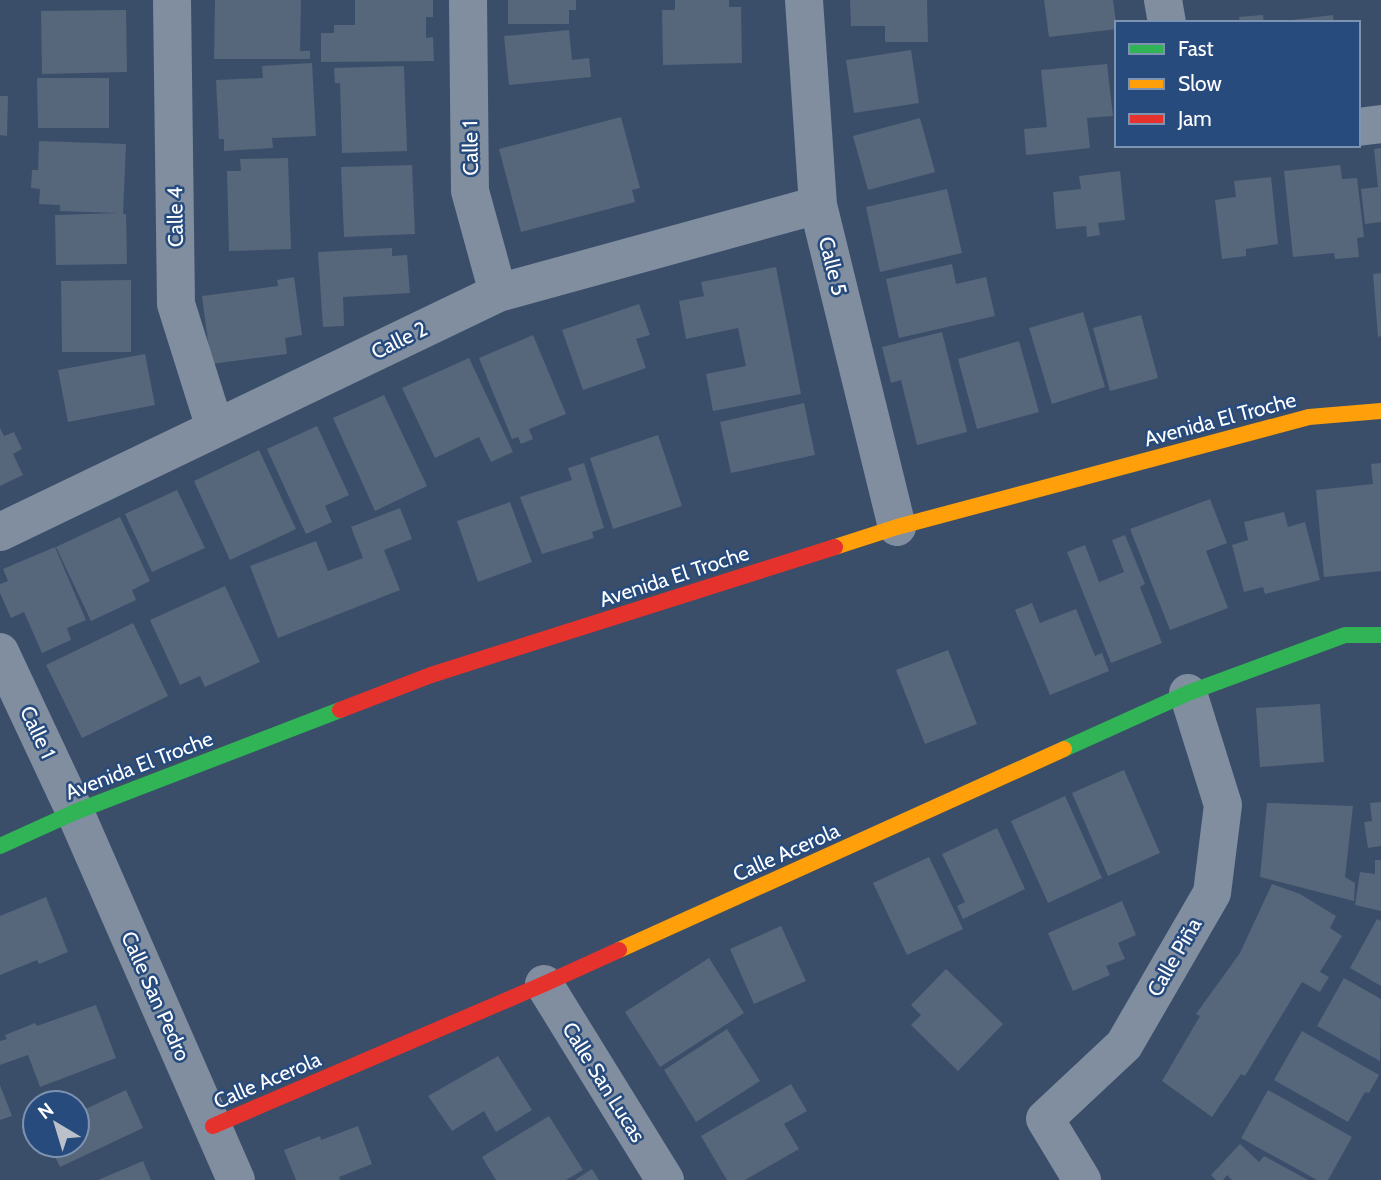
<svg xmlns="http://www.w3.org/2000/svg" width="1381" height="1180" font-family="Cabin,sans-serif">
<rect width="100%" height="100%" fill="#3b4e69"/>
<path fill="#56667b" d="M215,0H301L300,51H310V59H214Z
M355,0H433V17H426V38L433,37L434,61L321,62V33H334V25H355Z
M508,0H576V10H569V24H508Z
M675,0H729V7H741L742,63L663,65L662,10H675Z
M850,0H927L928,42H885V26H851Z
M1044,0H1113L1117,29L1049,37Z
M126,10L127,72L42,74L41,11Z
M1263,15L1264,23H1240L1239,17Z
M1333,15L1334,23H1283V21Z
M569,30L572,60L589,58L591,77L509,85L504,36Z
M911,50L919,103L854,113L846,60Z
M312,63L316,136L272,138L273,148L224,151V139H219L216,80L263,78L262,66Z
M1107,64L1113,116L1087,118L1090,148L1026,155L1024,129L1047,127L1041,70Z
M404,66L407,151L342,153L340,83H335L334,68Z
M37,78H109V128H38Z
M0,96H8L7,136L0,135Z
M621,117L640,188L632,190L635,202L521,232L499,149Z
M920,118L935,172L868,190L853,136Z
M39,141L126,144L123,214H126L127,264L56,265L55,215L118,213L60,211V205L39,204L40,189L31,188L32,170H38Z
M1381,148V222L1365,224L1361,189L1378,187L1374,149Z
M288,158L291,249L229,251L227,171H241L240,159Z
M412,165L415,234L344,237L341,167Z
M1340,165L1342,179L1357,178L1364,237L1357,238L1359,257L1335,259L1334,253L1293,257L1284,171Z
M1120,171L1125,220L1098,223L1100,235L1087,237L1086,226L1056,229L1053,192L1081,189L1079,176Z
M1271,177L1278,244L1246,249V256L1222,259L1215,200L1236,197L1234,181Z
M947,189L962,253L880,272L866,207Z
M392,248V256L407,255L410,293L343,297L344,326L323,327L318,252Z
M952,264L956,284L986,277L995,316L899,338L886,279Z
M776,267L801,394L713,411L706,374L746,366L738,328L686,339L679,301L704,296L701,282Z
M1381,273V336L1378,337L1373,274Z
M294,277L302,335L285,338L287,354L211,364L202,296L278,286L277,280Z
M131,280V352H62L61,281Z
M639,304L650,335L636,339L646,368L583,390L562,330Z
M1083,312L1105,387L1052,404L1029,328Z
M1141,315L1158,378L1110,391L1093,328Z
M942,332L967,432L917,445L901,380L891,383L882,347Z
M533,335L566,414L529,429L533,439L521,444L518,437L512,439L479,358Z
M1019,341L1039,412L977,429L958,359Z
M145,354L155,405L68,422L58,370Z
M469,358L513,452L491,462L479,437L435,458L402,388Z
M384,395L427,486L375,511L333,418Z
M804,403L815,455L731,473L720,422Z
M317,426L349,495L325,506L332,522L306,534L267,449Z
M0,428L4,436L14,432L22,449L13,454L23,475L0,486Z
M658,435L682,506L613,529L590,458Z
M259,450L296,529L230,560L194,481Z
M584,463L604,528L592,532L594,538L542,554L520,497L572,480L568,468Z
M1381,463V571L1324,577L1316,490L1373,484L1371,464Z
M177,490L205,548L152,572L125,514Z
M1210,499L1227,543L1206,551L1228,608L1170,630L1130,529Z
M510,502L532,562L478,582L457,521Z
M400,508L412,539L384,550L400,590L278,638L250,566L316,541L328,571L363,558L351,527Z
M1284,512L1288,527L1305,522L1320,580L1265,594L1263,587L1244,592L1232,545L1248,540L1244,522Z
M120,517L150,581L132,590L136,600L91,621L56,547Z
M1125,535L1145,584L1140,587L1162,643L1111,663L1067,552L1085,545L1099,582L1124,572L1112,540Z
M55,547L86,620L67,628L71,640L42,653L24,612L11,618L0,593V584L8,581L3,569Z
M225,586L260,662L205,687L200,676L180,685L150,620Z
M1032,603L1040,623L1076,609L1095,656L1102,653L1109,671L1050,695L1015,610Z
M133,623L168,696L82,738L46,665Z
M948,650L977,724L925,744L896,670Z
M1320,704L1324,762L1260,767L1256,708Z
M1124,770L1160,853L1108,876L1072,793Z
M1065,796L1102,878L1048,903L1011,821Z
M1381,802V846L1368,848L1364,822L1372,821L1370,803Z
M1267,803L1353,806L1345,877L1355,883L1354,901L1260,877Z
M997,828L1025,889L963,919L957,906L965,902L942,854Z
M929,857L963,929L907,955L873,883Z
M1375,860H1381V911L1355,905L1360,872L1375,874Z
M1272,884L1300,894L1336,916L1330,928L1342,936L1320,972L1329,977L1320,992L1302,982L1245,1076L1241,1074L1212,1117L1162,1081L1200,1016L1196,1014L1240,953Z
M46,897L68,952L39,964L37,960L0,975V916Z
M1122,901L1136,935L1118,943L1125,959L1106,966L1110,975L1073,991L1048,933Z
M1377,919L1381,921V986L1350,968Z
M781,926L806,981L754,1004L730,949Z
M709,958L744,1013L660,1067L625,1012Z
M946,969L1003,1024L958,1071L911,1025L921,1015L911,1005Z
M1344,978L1381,999L1380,1061L1317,1026Z
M96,1005L116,1058L40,1087L28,1055L0,1065V1041L7,1039L5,1035L35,1023L37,1026Z
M727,1029L760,1081L696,1122L664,1070Z
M1302,1031L1379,1075L1369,1093L1365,1092L1348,1122L1274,1080Z
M498,1056L532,1110L496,1132L484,1111L452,1131L428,1096Z
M791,1084L807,1111L784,1124L799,1149L745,1180H727L701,1136Z
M0,1085L12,1116L0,1120Z
M126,1090L143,1128L60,1167L49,1145H77V1113Z
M1268,1090L1352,1137L1328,1180H1317L1241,1138Z
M549,1116L583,1170L566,1180H496L482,1157Z
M358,1126L372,1164L339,1177L340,1180H296L284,1150L320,1136L321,1140Z
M1240,1144L1259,1162L1264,1156L1308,1180H1232L1227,1175L1223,1180H1216L1211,1175Z
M143,1161L151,1180H98Z
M592,1169L599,1180H575Z"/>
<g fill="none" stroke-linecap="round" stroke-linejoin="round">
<path stroke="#808ea0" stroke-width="38" d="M172,0L176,304L215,428
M468,0L470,191L498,293
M804,0L818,205L897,527
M1163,0L1167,23
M1358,127L1381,124
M0,532L498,293L818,205
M0,652L75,812L236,1180
M544,984L665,1180
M1082,1180L1045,1119L1124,1045L1212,893L1223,805L1188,693"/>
<path stroke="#30b455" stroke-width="16" d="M1064,749L1188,693L1345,635H1381
M0,846L75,812L340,710"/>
<path stroke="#ff9f0a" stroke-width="16" d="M835,547L897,527L1309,417L1381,411
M619,950L1064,749"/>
<path stroke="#e5322d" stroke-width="16" d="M340,710L431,675L835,547
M213,1126L544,984L619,950"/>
</g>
<g text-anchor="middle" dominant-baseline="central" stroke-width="5" stroke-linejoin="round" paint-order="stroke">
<g font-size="21" fill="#fff" stroke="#274b7d">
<text transform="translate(470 148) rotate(-91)">Calle 1</text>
<text transform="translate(175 217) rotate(-91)">Calle 4</text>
<text transform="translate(833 266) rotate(76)">Calle 5</text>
<text transform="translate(399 340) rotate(-26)">Calle 2</text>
<text transform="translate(1220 419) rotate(-15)">Avenida El Troche</text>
<text transform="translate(674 576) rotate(-18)">Avenida El Troche</text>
<text transform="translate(38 732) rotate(65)">Calle 1</text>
<text transform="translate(139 765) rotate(-21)">Avenida El Troche</text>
<text transform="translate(786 852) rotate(-24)">Calle Acerola</text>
<text transform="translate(1174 957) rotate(-60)">Calle Piña</text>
<text transform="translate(156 996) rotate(66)">Calle San Pedro</text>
<text transform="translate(267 1080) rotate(-23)">Calle Acerola</text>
<text transform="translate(604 1082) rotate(58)">Calle San Lucas</text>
</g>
</g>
<rect x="1115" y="21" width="245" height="126" fill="#274b7d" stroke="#7d93b1" stroke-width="2"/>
<rect x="1129" y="44" width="35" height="10" fill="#30b455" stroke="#7d93b1" stroke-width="2"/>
<text x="1178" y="56" font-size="21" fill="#ffffff">Fast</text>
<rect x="1129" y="79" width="35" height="10" fill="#ff9f0a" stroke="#7d93b1" stroke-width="2"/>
<text x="1178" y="91" font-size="21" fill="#ffffff">Slow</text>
<rect x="1129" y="114" width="35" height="10" fill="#e5322d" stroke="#7d93b1" stroke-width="2"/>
<text x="1178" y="126" font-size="21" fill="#ffffff">Jam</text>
<g transform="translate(56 1124) rotate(322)"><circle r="33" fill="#274b7d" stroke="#7d93b1" stroke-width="2"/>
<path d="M0-5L12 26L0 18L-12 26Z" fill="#bac1ca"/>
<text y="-10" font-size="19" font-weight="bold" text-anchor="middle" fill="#ffffff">N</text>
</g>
</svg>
